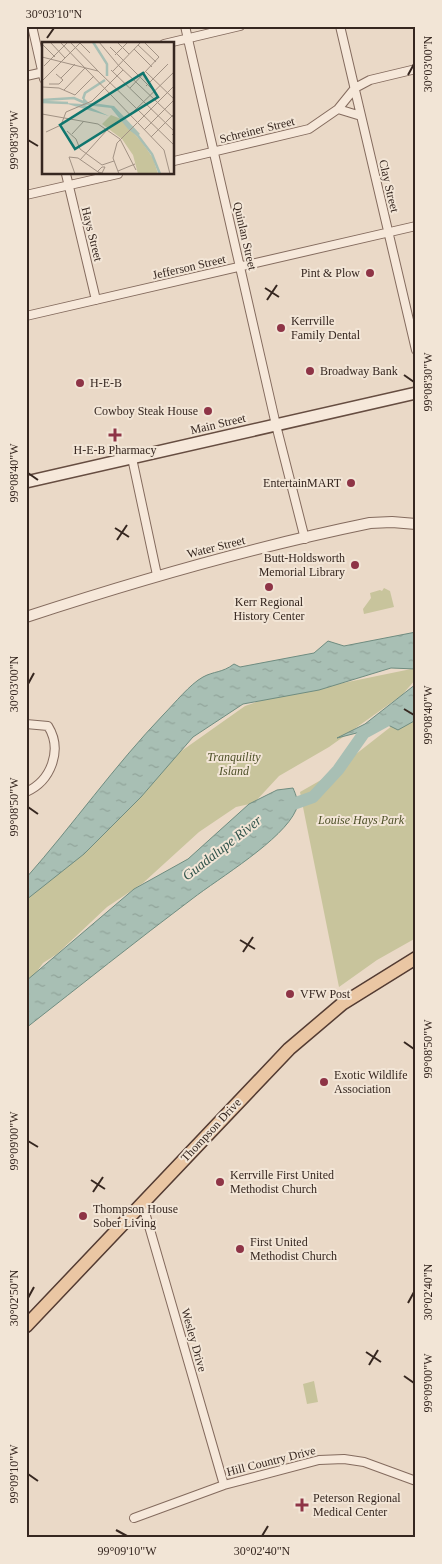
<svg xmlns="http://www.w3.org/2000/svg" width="442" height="1564" font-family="Georgia,serif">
<defs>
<pattern id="water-ripples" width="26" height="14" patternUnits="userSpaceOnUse" patternTransform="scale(1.25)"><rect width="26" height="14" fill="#a8bfb4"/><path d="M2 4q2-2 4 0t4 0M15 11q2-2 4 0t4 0" fill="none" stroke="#91a49a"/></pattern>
</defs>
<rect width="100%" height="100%" fill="#ead9c7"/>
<path fill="#c8c49c" d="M384,588L390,591L394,607L364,614L363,609L371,598L370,593L380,590L382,591Z
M416,668V679L402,695L329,747L279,776L254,803L236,807L199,832L143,883L107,907L57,954L43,963L33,977L26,979V897L180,752L245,706L265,699Z
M416,707V938L377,960L339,987L300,792L328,776Z
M314,1381L318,1402L307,1404L303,1384Z"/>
<path fill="url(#water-ripples)" stroke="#6f8c80" d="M416,632V669L391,668L319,690L243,704L193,737L141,797L84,854L26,900V878C73,825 114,766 164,714C174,704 190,684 203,677C214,671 222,673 234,664L240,667L314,653L328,641L344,646Z
M416,684V720L398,730L388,725L337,738L365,724Z
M293,788C296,795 299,802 296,810C283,840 219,878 192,899C136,941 81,985 26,1028V981L134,889L188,859L249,804L277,790Z"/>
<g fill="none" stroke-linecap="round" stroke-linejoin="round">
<path stroke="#a8bfb4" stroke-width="12" d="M282,808L313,797L338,770L364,733L386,721"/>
<g stroke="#846b5e" stroke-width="10">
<path id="minor" d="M32,26L44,79
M185,26L276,425L305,539
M340,26L416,350
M164,44L240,26
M26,76L44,72
M338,109L361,116
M174,161L309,129L338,109L355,88L370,80L416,69
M66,174L96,300
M26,195L118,174
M26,316L416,226
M132,458L157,575
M26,724L48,726C63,750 51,781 26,792
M142,1202L224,1485
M134,1518L224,1485L319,1460L344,1459L364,1462L416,1481"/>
</g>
<g stroke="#846b5e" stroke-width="12">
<path id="tertiary" d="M26,617C139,580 253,547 370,523L392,522L416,524"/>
</g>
<g stroke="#664d41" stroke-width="14">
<path id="secondary" d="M26,482L416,393"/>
</g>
<g stroke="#533b32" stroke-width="15">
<path id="primary" d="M26,1326L289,1049L342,1004L416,958"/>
</g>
<use href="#minor" stroke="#f6e8da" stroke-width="8"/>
<use href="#tertiary" stroke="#f6e8da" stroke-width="10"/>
<use href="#secondary" stroke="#f6e8da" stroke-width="11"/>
<use href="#primary" stroke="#eac6a3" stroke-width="12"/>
</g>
<path fill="none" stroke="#362720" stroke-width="2" d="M47,38L54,28M408,75L414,64M28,140L38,146M265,288L279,297M267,300L277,285M404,375L414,382M28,473L38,480M115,528L129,537M117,540L127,525M28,684L34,673M404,709L414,715M28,807L38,814M240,940L255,949M243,952L253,937M404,1042L414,1049M28,1141L38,1147M91,1180L105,1189M93,1192L103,1177M28,1298L34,1287M408,1303L414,1292M366,1352L381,1362M369,1365L378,1350M404,1376L414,1383M28,1474L38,1481M116,1530L127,1536M262,1536L268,1526"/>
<g fill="#8e3446" stroke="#f2e5d6" stroke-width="2">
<circle cx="370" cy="273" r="5"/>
<circle cx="281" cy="328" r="5"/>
<circle cx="310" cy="371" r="5"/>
<circle cx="80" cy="383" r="5"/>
<circle cx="208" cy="411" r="5"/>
<path d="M112.5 427.5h5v5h5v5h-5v5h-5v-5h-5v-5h5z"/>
<circle cx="351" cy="483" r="5"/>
<circle cx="355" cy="565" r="5"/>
<circle cx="269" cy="587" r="5"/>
<circle cx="290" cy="994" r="5"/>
<circle cx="324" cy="1082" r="5"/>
<circle cx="220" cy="1182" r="5"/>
<circle cx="83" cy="1216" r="5"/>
<circle cx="240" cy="1249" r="5"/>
<path d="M299.5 1497.5h5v5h5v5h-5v5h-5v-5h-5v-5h5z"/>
</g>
<g text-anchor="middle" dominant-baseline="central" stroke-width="4" stroke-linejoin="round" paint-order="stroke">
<g font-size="12" fill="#362720" stroke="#f2e5d6">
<text transform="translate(257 130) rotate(-14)">Schreiner Street</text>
<text transform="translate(389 186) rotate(77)">Clay Street</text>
<text transform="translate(92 234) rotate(76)">Hays Street</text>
<text transform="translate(245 236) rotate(77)">Quinlan Street</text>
<text transform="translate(189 267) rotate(-13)">Jefferson Street</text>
<text transform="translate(218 424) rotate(-13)">Main Street</text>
<text transform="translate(216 547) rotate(-14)">Water Street</text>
<text transform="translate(211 1130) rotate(-47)">Thompson Drive</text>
<text transform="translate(194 1340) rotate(74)">Wesley Drive</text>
<text transform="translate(271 1461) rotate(-14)">Hill Country Drive</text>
</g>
<g font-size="12" fill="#362720" stroke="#f2e5d6" text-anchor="start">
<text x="360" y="273" text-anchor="end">Pint &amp; Plow</text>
<text x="291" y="321">Kerrville<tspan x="291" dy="14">Family Dental</tspan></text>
<text x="320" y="371">Broadway Bank</text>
<text x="90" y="383">H-E-B</text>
<text x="198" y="411" text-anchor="end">Cowboy Steak House</text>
<text x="115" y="450" text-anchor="middle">H-E-B Pharmacy</text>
<text x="341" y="483" text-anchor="end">EntertainMART</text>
<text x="345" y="558" text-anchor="end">Butt-Holdsworth<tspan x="345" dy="14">Memorial Library</tspan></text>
<text x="269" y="602" text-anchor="middle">Kerr Regional<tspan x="269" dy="14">History Center</tspan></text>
<text x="300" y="994">VFW Post</text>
<text x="334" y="1075">Exotic Wildlife<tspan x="334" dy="14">Association</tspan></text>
<text x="230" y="1175">Kerrville First United<tspan x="230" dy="14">Methodist Church</tspan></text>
<text x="93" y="1209">Thompson House<tspan x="93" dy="14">Sober Living</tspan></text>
<text x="250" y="1242">First United<tspan x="250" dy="14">Methodist Church</tspan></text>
<text x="313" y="1498">Peterson Regional<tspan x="313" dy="14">Medical Center</tspan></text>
</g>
<g font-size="12" font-style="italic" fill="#4e5129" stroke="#f2e5d6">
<text x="234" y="757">Tranquility<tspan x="234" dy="14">Island</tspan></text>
<text x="361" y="820">Louise Hays Park</text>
</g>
<g font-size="14" font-style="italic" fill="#31544c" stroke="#f2e5d6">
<text transform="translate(222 848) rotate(-38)">Guadalupe River</text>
</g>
</g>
<g transform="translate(42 42)">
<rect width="132" height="132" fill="#ead9c7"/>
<path d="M69,73L79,77L99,99L111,116L116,132H96L91,113L80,97L60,82Z" fill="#c8c49c"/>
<path d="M41,55L47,61H51L72,64L98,92L95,94L86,87L69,66L43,63L67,74L22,61L41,62Z" fill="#a8bfb4"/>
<path fill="none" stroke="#a8bfb4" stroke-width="2.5" d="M51,0L65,22V34M41,57L43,51L63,38M0,58L32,56L43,61M0,60L26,61M94,91L110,112L118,132"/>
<path fill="none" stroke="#a29284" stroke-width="1" d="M8,0L23,16M18,0L122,108L128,132M28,0L56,29M37,0L48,11M57,0L77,24L133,77M75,0L87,12M0,2L13,15M96,3L114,20M68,5L112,49M92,7L110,25M73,13L86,0M0,15L56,29L133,104M2,24L26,0M69,28L133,90L130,93M71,29L99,0M104,30L133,58M19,36L33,22M0,39L39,0M7,42H17L21,38L14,32M104,44L126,22M0,45L17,46L33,53L52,34M88,46L117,15L102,0M22,48L43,26M0,72L56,82L78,97M88,73L133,29M102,88L133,57M25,89L34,97L38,107L60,123L72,119M4,90L19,83L24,70L50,59L81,28M30,92L42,79M109,95L133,71M78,97L94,128M38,118L65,88M76,129L93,122M55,130L60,125H63L60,131L56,130M33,132L27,115L36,116L59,132M77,132L71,116L75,101L133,43"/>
<path fill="#0f766e" fill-opacity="0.15" stroke="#0f766e" stroke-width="2.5" d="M101,31L116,55L33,107L18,83Z"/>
<rect width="132" height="132" fill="none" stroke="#362720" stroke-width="2.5"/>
</g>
<rect width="442" height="1564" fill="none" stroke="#f2e5d6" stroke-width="55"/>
<rect x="28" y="28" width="386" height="1508" fill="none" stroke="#362720" stroke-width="2"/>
<g font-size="12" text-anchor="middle" fill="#362720">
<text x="54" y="18">30°03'10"N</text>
<text transform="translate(428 64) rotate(-90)" y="4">30°03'00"N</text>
<text transform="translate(14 140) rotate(-90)" y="4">99°08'30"W</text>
<text transform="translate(428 382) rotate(-90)" y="4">99°08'30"W</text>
<text transform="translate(14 473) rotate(-90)" y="4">99°08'40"W</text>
<text transform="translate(14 684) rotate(-90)" y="4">30°03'00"N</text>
<text transform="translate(428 715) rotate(-90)" y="4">99°08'40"W</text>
<text transform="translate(14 807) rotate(-90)" y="4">99°08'50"W</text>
<text transform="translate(428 1049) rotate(-90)" y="4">99°08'50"W</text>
<text transform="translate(14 1141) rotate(-90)" y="4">99°09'00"W</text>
<text transform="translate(428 1292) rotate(-90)" y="4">30°02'40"N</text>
<text transform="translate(14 1298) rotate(-90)" y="4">30°02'50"N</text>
<text transform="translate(428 1383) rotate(-90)" y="4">99°09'00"W</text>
<text transform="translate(14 1474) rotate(-90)" y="4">99°09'10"W</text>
<text x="127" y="1555">99°09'10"W</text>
<text x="262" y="1555">30°02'40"N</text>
</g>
</svg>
